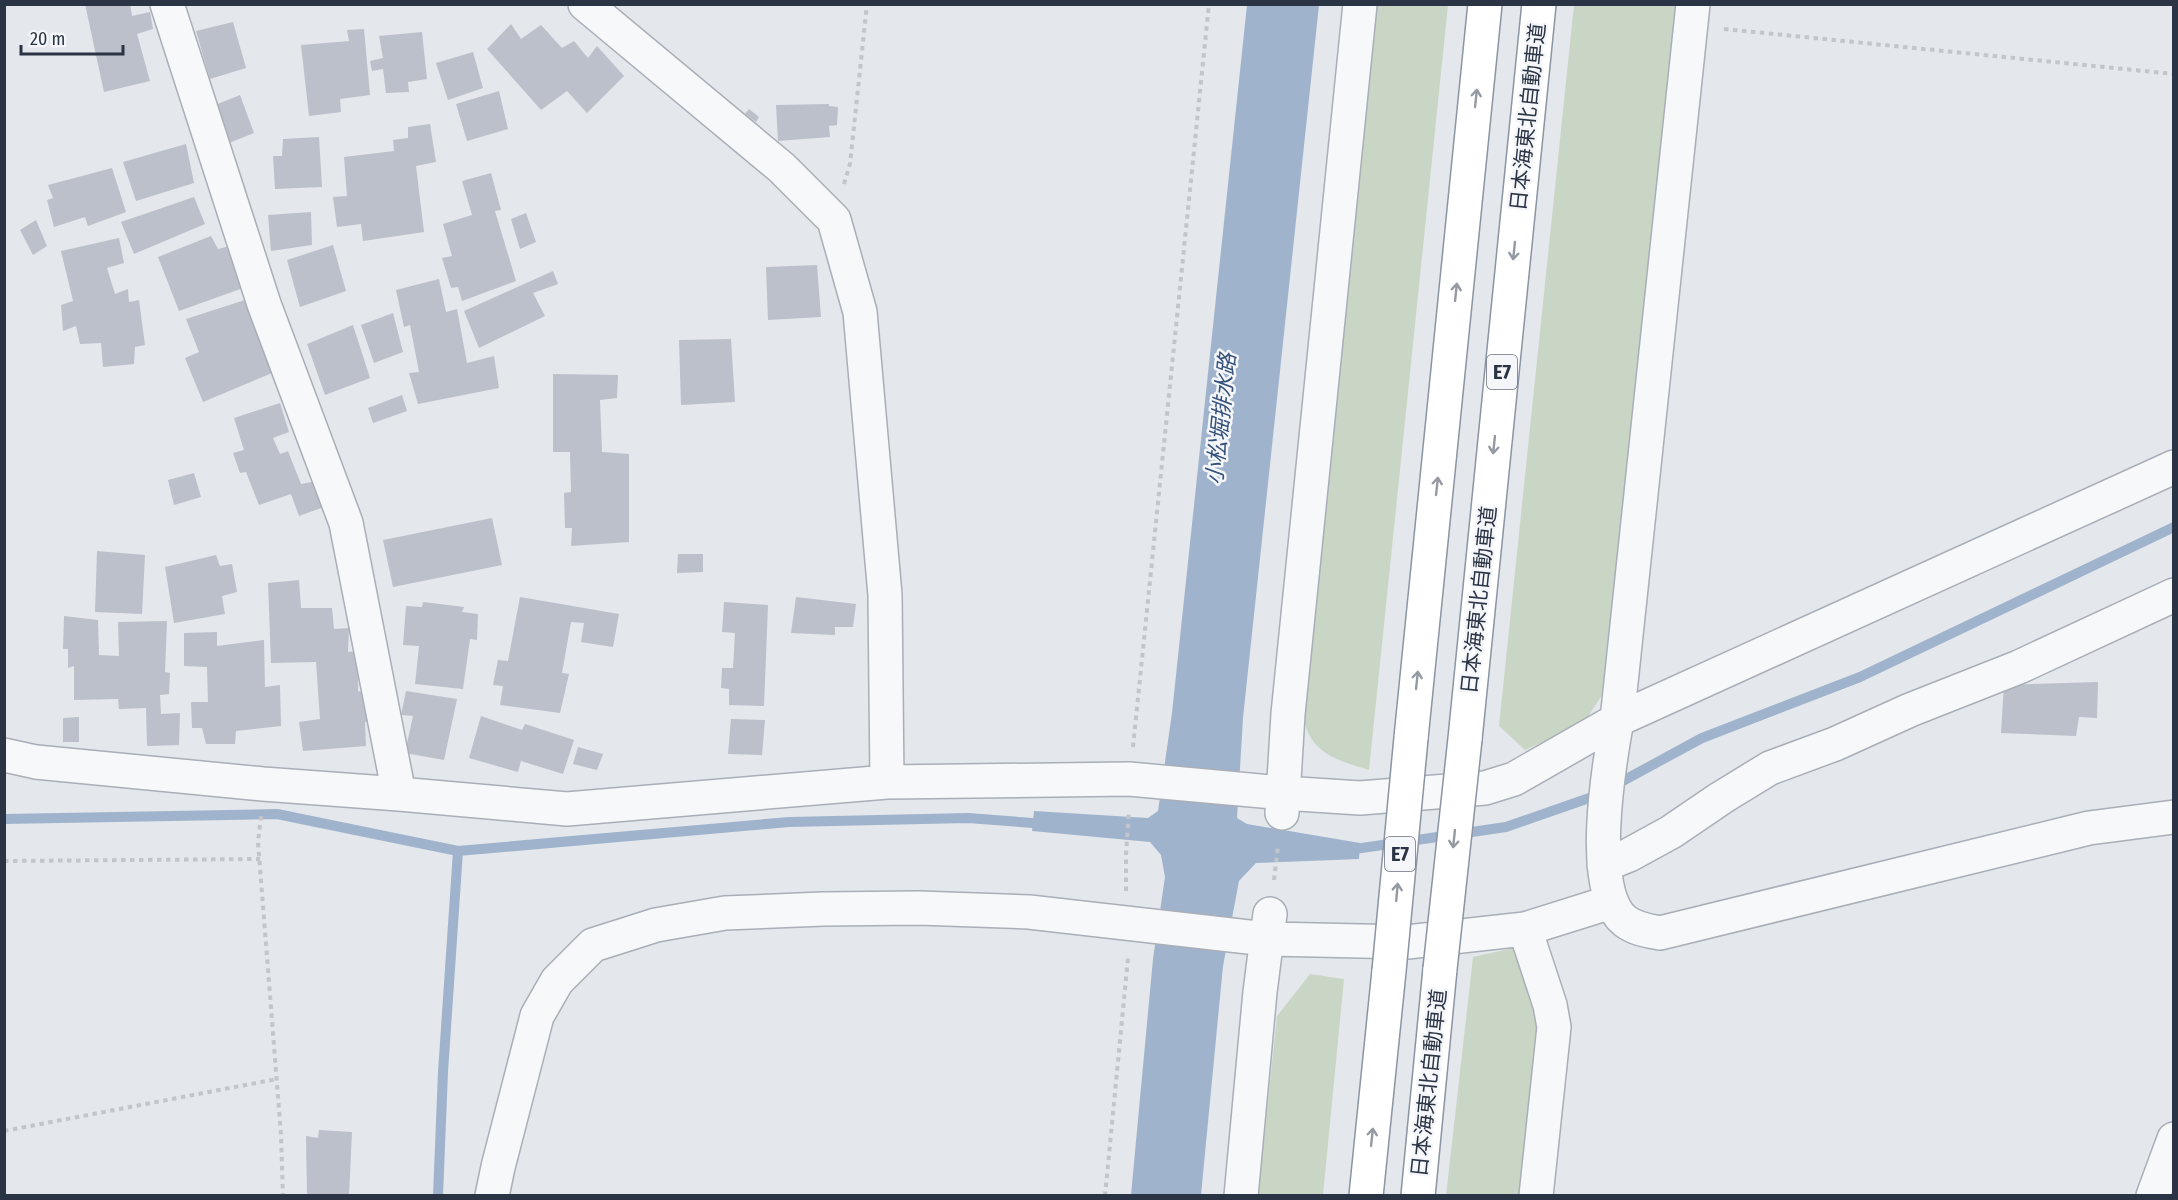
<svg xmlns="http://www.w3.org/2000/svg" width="2178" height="1200" font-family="'Fira Sans Condensed','Noto Sans JP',sans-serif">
<rect width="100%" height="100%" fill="#e4e7ec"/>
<path fill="#c9d6c5" d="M1373,5H1448L1369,770C1344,762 1315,756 1306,727C1303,716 1303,704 1301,694Z
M1574,5H1681L1611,681L1584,723L1525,750L1499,726Z
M1518,947L1550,1012L1537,1195L1446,1196L1473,957Z
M1310,974L1344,979L1323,1195L1258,1196L1277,1016Z"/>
<path fill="#9fb4cc" d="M1247,5H1319L1243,718L1237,818L1247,824L1360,843L1359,859L1256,863L1239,881L1223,966L1201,1195H1131L1153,959L1165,877L1161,855L1150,842L1032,831L1034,811L1148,818L1158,811L1172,713Z"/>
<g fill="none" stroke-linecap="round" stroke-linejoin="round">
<path stroke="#9fb4cc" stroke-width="10" d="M4,819L277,814L458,851L789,822L968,818L1046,824
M1348,850L1506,827L1595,796L1702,738L1860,677L2174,527
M438,1196L443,1072L458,851"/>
</g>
<path fill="#bbc0ca" d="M85,4H130L132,16L150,12L153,29L137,34L150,81L104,92Z
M233,22L246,68L210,79L196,31Z
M511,24L521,39L541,25L562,48L574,41L588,58L597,46L624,76L587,113L567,91L541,110L487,49Z
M364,29L370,95L340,99L341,112L309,116L301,45L349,41L347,30Z
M422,32L427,79L408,82L409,92L386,93L383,69L372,71L370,61L383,58L379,36Z
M473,52L483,88L448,100L436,63Z
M499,91L508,129L467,141L456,104Z
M240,95L254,133L229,143L215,105Z
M829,104V106L838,107L837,125L829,126L830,137L778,141L776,105Z
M749,109L759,117L756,122L745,114Z
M430,124L436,162L416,166L424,232L363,241L361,224L337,227L333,197L347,196L344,157L394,151L393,140L408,138V127Z
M319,137L322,187L275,189L273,156H282L283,139Z
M186,144L194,183L136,201L123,162Z
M112,168L126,212L88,226L85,217L54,227L47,200L53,198L48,185Z
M491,173L501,210L495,211L516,281L462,301L458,287L451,288L442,258L452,256L443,224L472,215L462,181Z
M194,197L205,224L134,254L121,222Z
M311,212L312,245L271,251L268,215Z
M526,213L536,242L520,249L511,219Z
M36,220L47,246L33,255L20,230Z
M211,236L218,249L230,246L246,287L179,311L158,257Z
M119,238L124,263L107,268L115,294L128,289L129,302L139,300L145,345L135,347L134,364L103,367L101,343L80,344L76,326L63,331L61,305L73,301L61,251Z
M333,245L346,291L300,307L287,260Z
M817,265L821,317L768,320L766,267Z
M553,271L558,284L533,293L545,316L479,348L464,311Z
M439,279L446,312L457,309L467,363L494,356L499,388L418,404L409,373L419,372L410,325L404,327L396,290Z
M251,298L268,339L260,342L272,373L203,402L185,358L199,352L186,319Z
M393,313L403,352L374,363L361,325Z
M353,325L370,378L325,395L307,344Z
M731,339L735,402L681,405L679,340Z
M553,374L618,375L617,398L600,400L602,452L629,454V542L571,546L572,528H565L564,493L571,492L570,452H553Z
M402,395L407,411L373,423L368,408Z
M280,403L289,432L273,438L280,454L288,451L301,484L317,481L324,507L299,516L291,494L259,505L246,472L240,473L233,453L244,450L234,418Z
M194,473L201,497L174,505L168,480Z
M492,518L502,565L393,587L383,540Z
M97,551L145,555L142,614L95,612Z
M678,554H703V572L677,573Z
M216,555L220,566L232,564L237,592L222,596L225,614L174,623L165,567Z
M299,580L301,608H332L334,629L349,628L348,652L359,651L358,691L370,694L372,721L365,722L366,746L303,751L299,722L320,719L316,662L271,663L268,583Z
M520,597L619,614L613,647L581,642L584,623L571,622L562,673L569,674L560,713L500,705L503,686L493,685L498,660L508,661Z
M796,597L856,604L853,627H835V635L791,633Z
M423,602L464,607L462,612L478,614L477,640L470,639L463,689L415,684L419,646L403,645L406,606L422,607Z
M724,602L768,605L764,706L729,705V689L721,688L722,668H733L735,633L722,632Z
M64,616L98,620L99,655L119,656L118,622L167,621L165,672L170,673L169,694L160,695L161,714L180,713L179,745L147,746L146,708L119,709L118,699L74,700V666L68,668V649H63Z
M217,632V646L264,640L265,687L280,685L281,726L236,731L235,744H206L202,728H192L191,702H208L207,667L184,666V633Z
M2098,682L2097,718L2079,717L2076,736L2001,733L2004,685Z
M406,691L457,699L444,760L405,753L413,716L401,715Z
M481,716L522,730L525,724L574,740L563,774L521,761L518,772L469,758Z
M79,717V742H63V718Z
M731,719L765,720L762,755L728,754Z
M578,747L603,754L597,770L573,764Z
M319,1130L352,1132L349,1196H307L306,1136L318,1138Z"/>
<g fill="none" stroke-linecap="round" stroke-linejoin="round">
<g stroke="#a9aeb7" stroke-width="36">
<path id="minor" d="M167,4L264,304L346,523L399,794
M585,4L782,168L834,220L860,312L885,595L887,782
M1693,4L1617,720C1609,764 1587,892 1625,921C1635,929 1649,931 1660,933L2089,828L2174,817
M4,755L36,762L263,784L399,794L567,809L887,782L1129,779L1283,793L1360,798L1485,788L1514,779L1617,720L2174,467
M1282,813L1288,714L1360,4
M1604,865L1629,855L1671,832L1721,798L1770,768L1835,744L1910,710L2019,667L2174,595
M1525,929L1550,1005L1554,1027L1536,1196
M492,1196L498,1167L537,1016L557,981L593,945L656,925L725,913L823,909L919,908L1029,912L1266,939L1407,942L1525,929L1611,902
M1241,1196L1260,992L1270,914
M2153,1196L2174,1139"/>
</g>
<g stroke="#8b94a3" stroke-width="36">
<path id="highway" d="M1411,738L1485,4
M1465,739L1539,4
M1366,1196L1389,971
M1418,1196L1440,969"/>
</g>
<path stroke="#c2c5cb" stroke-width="4" stroke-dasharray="4.5 4.5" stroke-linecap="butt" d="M1724,29L2174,74
M844,184L850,164L867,4
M1133,747L1209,4
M261,816L258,842L281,1135L283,1196
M4,861L260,859
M1274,880L1278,846
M1126,891V854L1129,811
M4,1131L277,1079
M1105,1196L1128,958"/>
<use href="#minor" stroke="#f7f8fa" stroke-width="33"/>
<use href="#highway" stroke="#fff" stroke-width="33"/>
<g stroke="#8b94a3" stroke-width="36" stroke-linecap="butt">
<path id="highway-bridge" d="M1440,969L1465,739
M1389,971L1411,738"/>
</g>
<use href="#highway-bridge" stroke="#fff" stroke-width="33"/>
</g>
<defs><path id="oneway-shaft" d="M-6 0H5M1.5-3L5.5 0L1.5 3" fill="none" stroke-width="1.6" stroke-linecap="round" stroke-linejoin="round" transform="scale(1.5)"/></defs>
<g stroke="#959aa2">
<use href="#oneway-shaft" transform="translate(1476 98) rotate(-84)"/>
<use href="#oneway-shaft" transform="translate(1514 251) rotate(96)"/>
<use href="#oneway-shaft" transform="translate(1456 292) rotate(-84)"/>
<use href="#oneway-shaft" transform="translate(1494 445) rotate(96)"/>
<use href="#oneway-shaft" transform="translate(1437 486) rotate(-84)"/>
<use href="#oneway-shaft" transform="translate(1417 680) rotate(-84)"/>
<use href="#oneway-shaft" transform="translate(1454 839) rotate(96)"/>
<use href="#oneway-shaft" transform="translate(1397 892) rotate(-85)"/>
<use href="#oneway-shaft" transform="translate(1372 1137) rotate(-84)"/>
</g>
<g text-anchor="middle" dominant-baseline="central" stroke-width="5" stroke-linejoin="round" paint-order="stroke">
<g fill="#f4f6f9" stroke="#676e7b" stroke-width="1.5">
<rect x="1487" y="355" width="30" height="34" rx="4.5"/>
<rect x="1385" y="837" width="30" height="34" rx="4.5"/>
</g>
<g font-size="20" font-weight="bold" fill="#2b3445">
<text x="1502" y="372">E7</text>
<text x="1400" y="854">E7</text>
</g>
<g font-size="21" fill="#2b3445" stroke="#f4f6f9">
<text transform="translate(1528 117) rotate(-84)">日本海東北自動車道</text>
<text transform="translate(1479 600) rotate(-84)">日本海東北自動車道</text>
<text transform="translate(1429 1083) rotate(-84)">日本海東北自動車道</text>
</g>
<g font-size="22" font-style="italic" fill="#34527a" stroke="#f4f6f9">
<text transform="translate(1221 419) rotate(-84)">小松堀排水路</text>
</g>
</g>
<rect width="2178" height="1200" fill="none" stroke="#2b3445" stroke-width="12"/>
<path d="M21 45v9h102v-9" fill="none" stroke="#2b3445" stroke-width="3"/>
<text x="30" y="45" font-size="18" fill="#2b3445" stroke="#f4f6f9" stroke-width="4.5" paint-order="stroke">20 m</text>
</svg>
